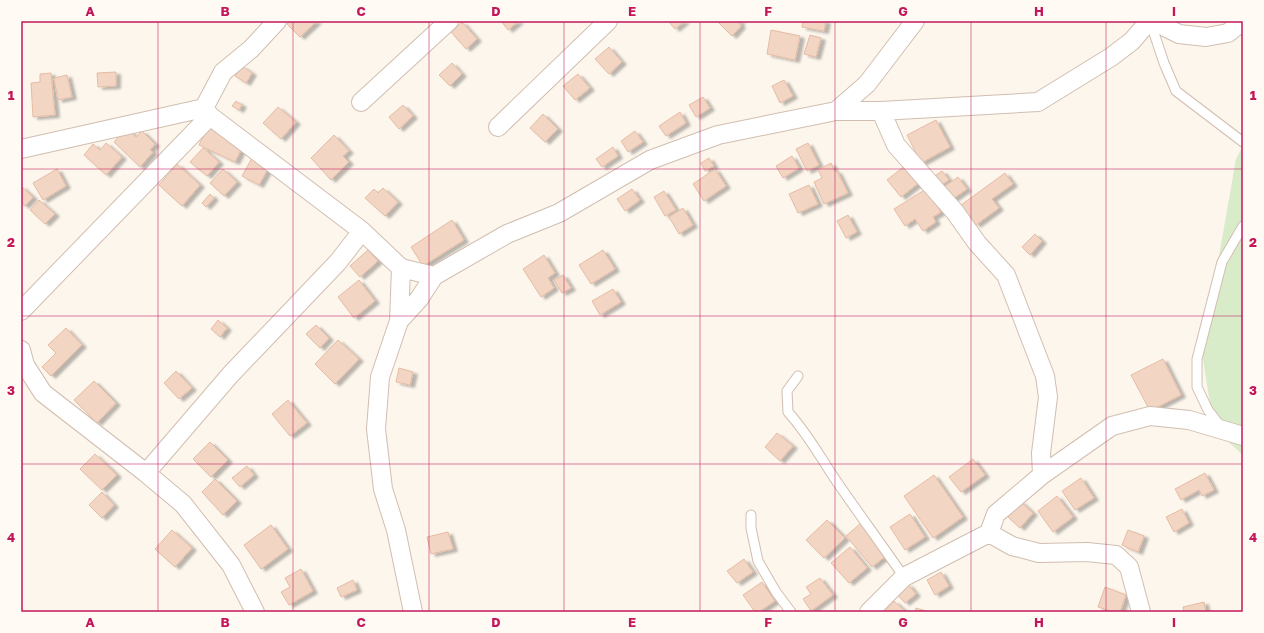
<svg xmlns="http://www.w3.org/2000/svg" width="1264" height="633" font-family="'Golos Text',sans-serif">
<defs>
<filter id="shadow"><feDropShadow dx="4.5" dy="2.5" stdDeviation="1" flood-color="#0004"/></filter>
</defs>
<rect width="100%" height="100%" fill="#fdf6ec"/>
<path fill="#d8ecc9" d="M1243,146V455L1214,429L1202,353L1236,159Z"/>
<path fill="#f3d5c3" stroke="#e6bba3" filter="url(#shadow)" d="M290,21H317L300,37L287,24Z
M501,21H519L508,30Z
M668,21H685L675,29Z
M717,21H741L739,23L741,26L732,36Z
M803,21H826L824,31L802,27Z
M462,22L477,39L466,49L451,32Z
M771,30L800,36L795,60L767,54Z
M810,35L821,38L816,57L804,54Z
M609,47L622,62L609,74L595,59Z
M452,63L462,74L450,86L439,75Z
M242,66L252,73L246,83L235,76Z
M116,72V86L98,87L97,73Z
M51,73L55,115L33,117L31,83L40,82V74Z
M578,74L590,88L575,100L563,86Z
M67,75L72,97L58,100L54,78Z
M784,80L793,96L780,103L772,86Z
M703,97L710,108L696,117L689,105Z
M236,101L242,105L239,110L232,106Z
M403,105L413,116L399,129L389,117Z
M278,107L296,122L281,139L263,123Z
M680,112L686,123L666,136L659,126Z
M543,114L558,129L545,142L530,128Z
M936,120L950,147L921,163L907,135Z
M209,125L245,142L235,162L199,145Z
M126,128L136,137L142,131L155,144L150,150L153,152L140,167L114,142Z
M635,131L643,142L628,152L621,141Z
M334,135L349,151L343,156L349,162L331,180L311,158Z
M106,143L122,157L106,175L84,155L93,144L100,150Z
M808,143L819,165L807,171L796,149Z
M613,147L618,156L602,167L596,159Z
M203,148L219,162L207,176L190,162Z
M792,156L799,168L783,178L776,166Z
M252,158L269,167L259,185L242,176Z
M709,158L714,166L705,171L701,163Z
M831,163L835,172L837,171L848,193L824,204L814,182L822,178L818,170Z
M177,164L200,185L182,206L159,185Z
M907,164L920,182L901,197L887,180Z
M57,169L66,186L43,200L33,183Z
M223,169L237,182L224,196L210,183Z
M715,169L726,186L704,201L693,184Z
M942,171L949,180L940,186L933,177Z
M1005,173L1013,184L992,199L999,208L976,225L961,205Z
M958,177L967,189L950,201L941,189Z
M809,185L818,204L798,213L789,194Z
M21,186L33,197L25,206L21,203Z
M383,188L398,202L385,216L365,198L374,189L378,193Z
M632,189L640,200L625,211L617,199Z
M926,189L941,212L933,217L936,222L923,231L915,219L905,226L894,209Z
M664,191L676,210L665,216L654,197Z
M210,194L214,198L206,207L202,203Z
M39,200L55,214L45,224L30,210Z
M683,208L693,225L679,234L669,217Z
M848,215L857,232L846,238L837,221Z
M452,220L464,240L423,266L411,247Z
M1035,234L1042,241L1030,255L1022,247Z
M368,250L378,261L360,277L350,266Z
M603,250L615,269L591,284L579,265Z
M544,255L555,273L548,278L554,288L541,297L523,269Z
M563,275L571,288L562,293L554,280Z
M359,280L375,301L354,318L338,297Z
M613,289L621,302L600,315L592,301Z
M218,320L227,328L220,337L211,329Z
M316,325L329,338L320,348L306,334Z
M66,328L82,345L51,376L42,367L56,353L48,345Z
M338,340L359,359L335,384L315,364Z
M1163,359L1181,395L1150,411L1131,375Z
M399,368L413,372L410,385L396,382Z
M176,371L192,388L179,399L164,383Z
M94,381L116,403L97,423L74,400Z
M288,400L307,423L290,436L272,414Z
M777,433L793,446L780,461L765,447Z
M210,442L228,460L211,477L193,459Z
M95,454L117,475L102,490L80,469Z
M973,459L985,475L961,492L949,477Z
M247,466L254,475L240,487L232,478Z
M1205,473L1214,490L1202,496L1199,490L1181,500L1175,489Z
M934,475L963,517L933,538L904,496Z
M1081,478L1094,498L1075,510L1062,491Z
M215,479L237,501L223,515L202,492Z
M102,492L114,505L102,518L89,505Z
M1057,496L1073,517L1053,532L1038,511Z
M1020,501L1033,513L1020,528L1007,516Z
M1182,509L1189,523L1174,532L1166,517Z
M910,514L925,537L905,550L890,527Z
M827,520L845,538L824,558L806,540Z
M861,523L887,555L872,567L846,536Z
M271,525L288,549L261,569L244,545Z
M172,530L192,548L175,567L155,549Z
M1128,530L1144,536L1138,552L1122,545Z
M448,532L453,549L431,554L427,537Z
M850,547L867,568L849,583L831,563Z
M744,559L753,572L737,583L727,571Z
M301,569L313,591L289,605L281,592L290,587L285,578Z
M941,572L949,586L935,595L927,580Z
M820,578L833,595L811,611L803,599L811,594L806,587Z
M353,580L357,590L341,597L337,588Z
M762,582L775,601L759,612H755L743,595Z
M908,584L916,594L905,603L896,593Z
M1105,587L1126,595L1120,612H1114L1098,607Z
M894,601L906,612H884Z
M1204,602L1206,612H1184L1183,607Z
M916,608L929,612H915Z"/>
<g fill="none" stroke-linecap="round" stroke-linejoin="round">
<g stroke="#d1beb0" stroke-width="11">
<path id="lane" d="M1150,21L1164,63L1176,91L1243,142
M798,376L787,391L788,412C808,434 820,457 837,482C859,514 882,545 904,577
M1221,427L1208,410L1197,387V359L1222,262L1243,226
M751,515V528L758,561L776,592L791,612"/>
</g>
<g stroke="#d1beb0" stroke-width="20">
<path id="street" d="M1153,21L1179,34L1206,37L1228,33L1243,21
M361,102L449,21
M204,108L223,72L251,49L277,21
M836,111L867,84L915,21
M881,111L896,145L955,212L977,243L1006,275L1045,376L1048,397L1041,453L1042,475
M498,127L608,21
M21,149L204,108L210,116L362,231L401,268L434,276
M21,311L210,116
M399,321L401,268
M21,350L25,365L43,393L146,473L183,504L231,565L255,612
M146,473L231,374L338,262L362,231
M413,612L396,530L383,489L376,429L380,377L399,321L419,299L434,276L507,234L559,213L650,160L718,135L836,111H881L1038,102L1111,57L1132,41L1149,21
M869,612L904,577L989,533
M1141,612L1129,567L1116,555L1087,552L1039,553L1012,546L989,533L996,514L1042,475L1112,426L1150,416L1189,420L1243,436"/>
</g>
<use href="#lane" stroke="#fff" stroke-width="9"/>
<use href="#street" stroke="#fff" stroke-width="18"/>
</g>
<path fill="none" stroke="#c2185b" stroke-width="1" stroke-opacity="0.55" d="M158,21V612M293,21V612M429,21V612M564,21V612M700,21V612M835,21V612M971,21V612M1106,21V612M21,169H1243M21,316H1243M21,464H1243"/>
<rect width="1264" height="633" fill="none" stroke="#fffaf3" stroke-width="44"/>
<rect x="22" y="22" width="1220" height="589" fill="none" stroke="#c2185b" stroke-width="1.5"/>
<g font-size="13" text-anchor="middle" font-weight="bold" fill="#c2185b">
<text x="90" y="16">A</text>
<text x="225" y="16">B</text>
<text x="361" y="16">C</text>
<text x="496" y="16">D</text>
<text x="632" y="16">E</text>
<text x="768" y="16">F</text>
<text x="903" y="16">G</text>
<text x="1039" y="16">H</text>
<text x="1174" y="16">I</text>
<text x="11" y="100">1</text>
<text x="1253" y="100">1</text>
<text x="11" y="247">2</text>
<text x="1253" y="247">2</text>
<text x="11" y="395">3</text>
<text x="1253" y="395">3</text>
<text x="11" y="542">4</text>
<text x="1253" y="542">4</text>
<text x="90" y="627">A</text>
<text x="225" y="627">B</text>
<text x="361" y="627">C</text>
<text x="496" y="627">D</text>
<text x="632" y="627">E</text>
<text x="768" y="627">F</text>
<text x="903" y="627">G</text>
<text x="1039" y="627">H</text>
<text x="1174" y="627">I</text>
</g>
</svg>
